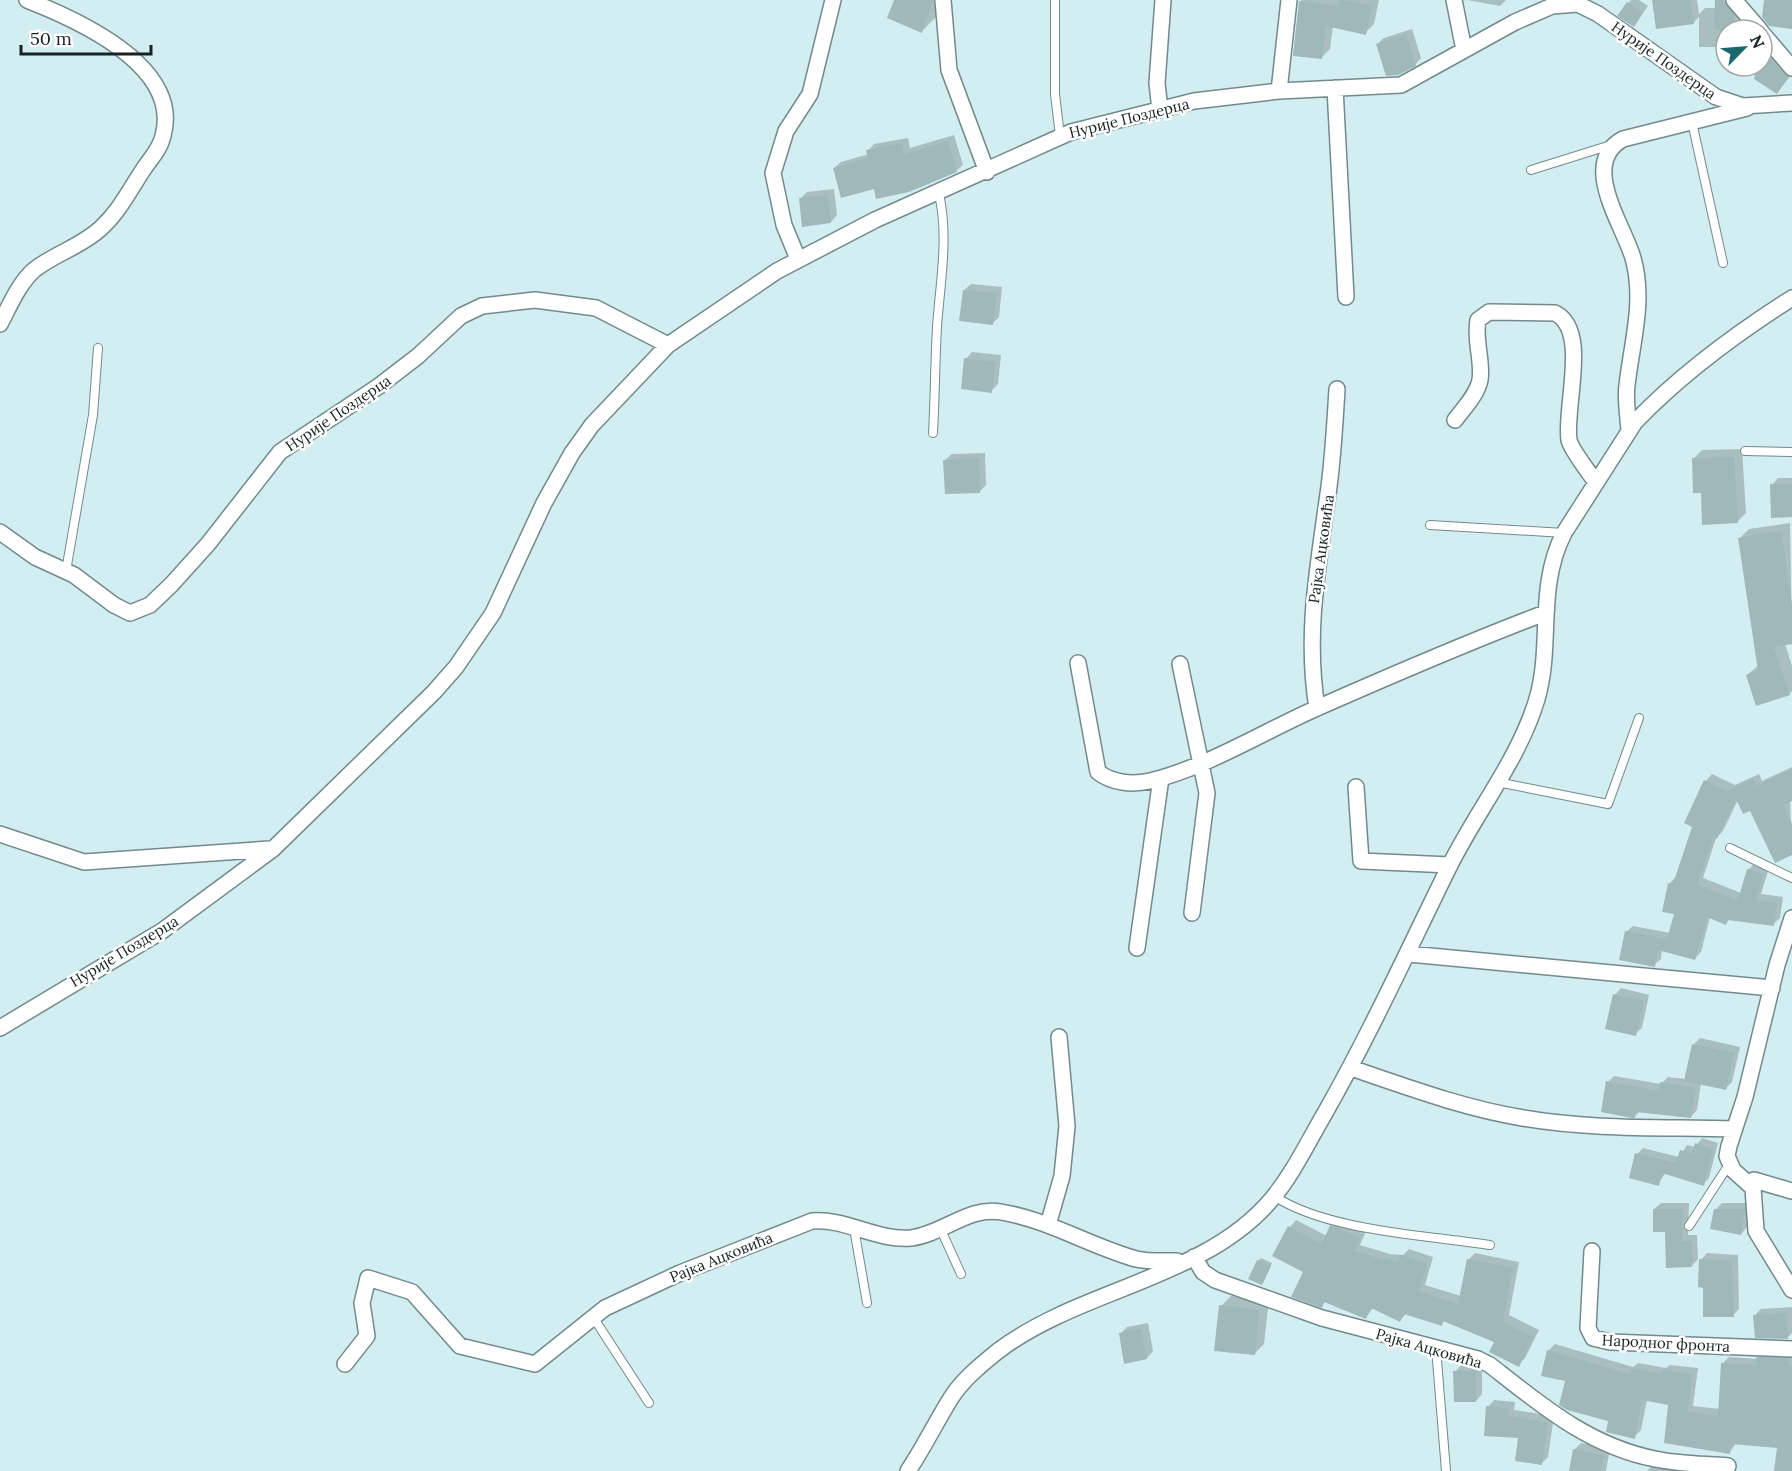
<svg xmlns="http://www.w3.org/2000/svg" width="1792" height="1471" font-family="Lora,serif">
<rect width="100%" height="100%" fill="#d3eef0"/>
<path fill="#0003" d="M896,0H942L936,17L922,31Z
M1302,0H1379L1374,24L1365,33L1333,26L1330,49L1321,58L1300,2Z
M1467,0H1506L1500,6Z
M1631,0H1639L1648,6L1634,25L1628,3Z
M1654,0H1697L1699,14L1705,8H1739V30H1726V47H1699V17L1693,23Z
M1412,29L1421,58L1415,65L1377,44L1384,38Z
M1776,52L1792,74L1777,92L1757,66H1762L1764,53L1771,57Z
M954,135L963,165L956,171L875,188L834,168L841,162L869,154L868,151L874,144L908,138L910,148Z
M834,189L837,215L831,222L800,199L807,192Z
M971,284L1002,287L999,317L993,323L964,290Z
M972,352L1001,355L998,384L991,391L966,359Z
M1742,449L1746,513L1737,522L1702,491L1693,459L1702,450Z
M985,453L986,485L980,491L945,460L952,454Z
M1778,478H1792V516L1772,485Z
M1790,523L1792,643L1785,644L1792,666V691L1789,694L1747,675L1759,665L1740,538L1749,529Z
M1792,767V799L1790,800L1792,853L1751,809L1738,800L1723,831L1716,838L1703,878L1741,893L1748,870L1755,863L1769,868L1761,894L1783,897L1780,918L1773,924L1730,919L1726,923L1710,917L1701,952L1695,958L1662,950L1661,959L1654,965L1626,932L1633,926L1670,933L1675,913L1669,884L1676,877L1694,826L1686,822L1706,781L1712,774L1735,785L1759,774L1762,781Z
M1621,988L1649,995L1642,1028L1635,1034L1615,995Z
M1700,1038L1740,1047L1732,1082L1726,1088L1701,1083L1697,1110L1691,1117L1640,1111L1635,1116L1608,1082L1614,1076L1661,1084L1668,1077L1686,1079L1693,1045Z
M1702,1138L1718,1143L1709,1178L1703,1184L1666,1172L1658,1184L1637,1154L1643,1148L1679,1157L1687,1145L1695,1147Z
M1661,1203H1689L1688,1235H1697L1698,1259L1692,1266L1654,1209Z
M1722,1203H1750L1747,1227L1741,1234L1715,1210Z
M1338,1219L1366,1231L1360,1245L1390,1254L1403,1255L1409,1249L1433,1257L1425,1285L1461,1296L1468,1260L1475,1253L1519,1262L1509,1315L1539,1330L1525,1358L1518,1365L1496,1341L1445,1320L1441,1324L1407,1313L1400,1320L1374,1307L1365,1318L1326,1301L1321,1306L1305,1272L1274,1255L1290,1227L1296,1220L1327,1236Z
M1707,1253L1738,1255L1739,1309L1733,1315L1701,1260Z
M1261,1258L1272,1263L1262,1284L1258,1261Z
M1231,1296L1269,1300L1264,1344L1254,1354L1221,1306Z
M1792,1307V1333L1787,1338L1755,1315L1761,1309Z
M1148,1323L1153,1351L1147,1358L1120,1334L1127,1327Z
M1555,1344L1633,1367L1638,1363L1666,1368L1670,1365L1698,1368L1693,1406L1720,1409L1722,1364L1729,1357L1757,1359L1764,1352L1792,1353V1471H1775L1778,1447L1736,1443L1730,1452L1670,1404L1647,1400L1641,1430L1634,1437L1610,1420L1566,1380L1548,1351Z
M1461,1365H1482V1394L1476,1401L1455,1372Z
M1494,1400L1515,1402L1514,1410L1554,1416L1548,1457L1542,1463L1520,1437L1488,1407Z
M1581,1443L1610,1448L1606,1471H1571L1574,1450Z
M1651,1467H1676V1471H1647Z"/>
<path fill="#9fb8ba" d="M894,0H933L922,33L887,18Z
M1340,0L1372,5L1366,35L1326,26L1322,59L1293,56L1299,1L1338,6Z
M1652,0H1690L1694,24L1656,29Z
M1715,0H1724L1734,14V30H1714Z
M1764,0H1792V29L1769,26L1762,17Z
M1627,2L1643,13L1634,27L1617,16Z
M1406,34L1416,66L1398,75L1386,76L1376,44Z
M1768,57L1789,77L1777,94L1754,79L1756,66H1762Z
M948,141L957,172L909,192L876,199L874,189L841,198L833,168L868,158L866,150L902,143L904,154Z
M828,195L831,223L802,227L799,198Z
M963,290L997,293L993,325L959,321Z
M964,358L995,362L992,393L961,389Z
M1734,457L1738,523L1702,525L1701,493H1693L1692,458Z
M979,458L980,493L945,494L943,460Z
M1770,484H1792V517L1771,518Z
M1781,531L1792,604V644L1773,647L1790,695L1756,706L1746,675L1758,671L1738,538Z
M1792,769V801L1783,805L1792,824V855L1775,863L1750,811L1743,814L1736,799L1717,839L1713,837L1697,885L1738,900L1747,869L1764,874L1756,900L1777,903L1774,926L1728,920L1726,925L1707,917L1695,960L1658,950L1655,967L1619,960L1625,931L1667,939L1674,914L1662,912L1668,883L1673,884L1692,827L1684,823L1704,780L1727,791L1753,779L1756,786Z
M1613,994L1644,1001L1636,1036L1605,1029Z
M1692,1044L1734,1053L1726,1090L1684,1081Z
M1606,1081L1659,1091L1660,1082L1696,1088L1691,1118L1636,1112L1635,1118H1632L1601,1112Z
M1695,1143L1713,1149L1704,1186L1662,1173L1659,1186L1629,1178L1635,1153L1676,1163L1680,1150L1692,1154Z
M1653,1209H1683L1682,1241H1692V1267L1666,1268L1665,1232H1653Z
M1714,1209H1745L1741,1235L1710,1229Z
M1330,1225L1360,1238L1354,1251L1384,1260V1258L1398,1262L1400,1255L1427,1264L1419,1291L1458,1304L1467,1259L1513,1268L1503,1322L1533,1337L1519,1367L1489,1352L1494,1342L1443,1321L1442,1326L1404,1314L1400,1322L1371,1308L1366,1319L1324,1302L1322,1308L1291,1297L1303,1272L1272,1256L1288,1226L1322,1244Z
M1699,1259L1732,1261L1734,1317H1703V1288L1698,1287Z
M1257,1260L1271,1266L1262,1285L1248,1279Z
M1219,1305L1259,1310L1255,1355L1214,1351Z
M1786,1313L1788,1339L1755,1338L1753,1315Z
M1141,1329L1147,1359L1124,1364L1119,1333Z
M1547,1350L1629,1374L1630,1368L1661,1374L1662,1370L1692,1374L1688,1412L1718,1416L1721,1363L1757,1365L1756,1357L1789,1359V1366H1792V1471H1774L1777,1448L1731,1444L1730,1454L1664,1443L1668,1405L1642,1400L1635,1439L1606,1432L1608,1421L1567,1410L1559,1405L1565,1381L1541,1376Z
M1453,1371H1476V1402H1454Z
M1486,1406L1509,1408L1508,1416L1548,1422L1542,1465L1515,1461L1518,1438L1484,1436Z
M1573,1449L1604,1455L1601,1471H1569Z"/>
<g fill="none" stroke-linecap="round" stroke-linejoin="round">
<g stroke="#728a8c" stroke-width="10">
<path id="lane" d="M1055,0V94L1060,136
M1692,122L1723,263
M1531,170L1611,145
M933,433C935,398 935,362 937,327C940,283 949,238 939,194
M1745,451L1792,452
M1430,525L1564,533
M66,571L93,415L98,348
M1497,782L1608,804L1639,718
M1730,848L1792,878
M1274,1196C1327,1231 1425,1235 1490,1245
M1689,1226L1730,1163
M854,1228L867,1303
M941,1230L961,1274
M593,1317L649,1403
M1436,1348L1446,1471"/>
</g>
<g stroke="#728a8c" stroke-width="18">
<path id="street" d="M943,0L949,70L987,172
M1454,0L1464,50
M1734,0L1760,30
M1762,33L1792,68
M1335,88L1346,297
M1279,91L1289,0
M1160,110L1157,83L1163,0
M798,259L784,225L773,173L786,131L810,94L833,0
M0,324C9,307 19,283 34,270C54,254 80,247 100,229C120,211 130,189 145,167C152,157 160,149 163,136C182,66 78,20 27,0
M1455,420C1463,409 1477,395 1480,380C1483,361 1474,340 1478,320L1489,312L1555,313C1590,330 1564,407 1569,440C1571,450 1590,473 1596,483
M1629,430C1628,416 1625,399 1627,385C1632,342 1645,300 1633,258C1623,224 1579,163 1623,139L1747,108
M0,532L35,557L74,575L114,605L130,613L150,605L171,585L208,544L280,452L379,386L418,356L461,316L482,306L535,300L596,308L668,345
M1078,663L1098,772C1112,783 1132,785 1150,781C1205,768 1265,731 1317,708C1392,675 1468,642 1545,613
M1180,664L1207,793L1192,913
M1317,708C1305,634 1318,567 1328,494C1333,459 1335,424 1337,389
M1356,787L1361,861L1450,865
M0,834L84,862L270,849
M1792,918L1777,965L1745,1097L1729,1146L1727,1156L1733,1170L1753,1188L1756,1231L1792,1290
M1137,948L1161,778
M1409,954L1772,988
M0,1028L162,931L273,849L434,692L456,667L493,613L544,503L572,453L592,425L668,345L777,271L875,220L1071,132L1194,101L1279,91L1401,85L1515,22L1552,6L1578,4L1598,14L1716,97L1743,106L1792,103
M1351,1068C1407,1087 1463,1108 1523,1118C1591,1130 1664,1127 1734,1129
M1748,1182L1754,1180L1792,1191
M1048,1225L1062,1176L1067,1126L1059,1037
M1592,1251L1588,1328L1593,1338L1610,1342L1792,1349
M1194,1257L1203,1272L1215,1280L1322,1318L1478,1359L1490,1365C1541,1405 1589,1446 1655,1459C1679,1464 1704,1464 1728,1466
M345,1364L367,1336L362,1303L368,1278L412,1292L460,1346L535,1364L605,1308L680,1273L812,1221C846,1218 876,1241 911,1238C943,1234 969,1206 1001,1212C1049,1220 1090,1246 1136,1259C1149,1262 1164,1261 1177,1261
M908,1471C924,1447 936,1422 951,1398C962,1380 982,1364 998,1351C1079,1289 1204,1279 1271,1200C1293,1174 1308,1142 1325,1113C1371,1032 1409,948 1450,865C1478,809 1519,759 1537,699C1553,644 1536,588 1564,533L1635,422C1680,375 1737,333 1792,298"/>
</g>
<use href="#lane" stroke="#fff" stroke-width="8"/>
<use href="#street" stroke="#fff" stroke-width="15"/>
</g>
<g text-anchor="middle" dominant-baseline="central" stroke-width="5" stroke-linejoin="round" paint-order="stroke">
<g font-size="15" fill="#182222" stroke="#fff">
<text transform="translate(1664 60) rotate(35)">Нурије Поздерца</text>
<text transform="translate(1129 118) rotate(-14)">Нурије Поздерца</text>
<text transform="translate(338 413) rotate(-34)">Нурије Поздерца</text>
<text transform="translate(1321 549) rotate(-82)">Рајка Ацковића</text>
<text transform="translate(124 951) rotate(-31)">Нурије Поздерца</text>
<text transform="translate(721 1257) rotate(-22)">Рајка Ацковића</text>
<text transform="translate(1666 1343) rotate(3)">Народног фронта</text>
<text transform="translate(1429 1348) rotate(16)">Рајка Ацковића</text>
</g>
</g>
<g transform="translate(1744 48) rotate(65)"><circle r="28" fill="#ffffff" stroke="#a3a7a7" stroke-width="1.5"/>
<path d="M0-4.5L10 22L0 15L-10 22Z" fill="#1a676d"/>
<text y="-9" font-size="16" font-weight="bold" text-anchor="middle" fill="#182222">N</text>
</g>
<path d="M21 45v9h130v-9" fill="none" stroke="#182222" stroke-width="3"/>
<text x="30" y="45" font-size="18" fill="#182222" stroke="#ffffff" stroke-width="4.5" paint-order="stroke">50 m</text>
</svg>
